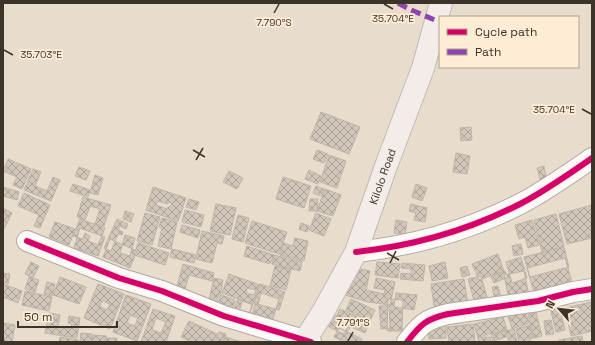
<svg xmlns="http://www.w3.org/2000/svg" width="595" height="345" font-family="'Space Grotesk',sans-serif">
<defs>
<pattern id="building-cross-hatch" width="8" height="8" patternUnits="userSpaceOnUse"><rect width="8" height="8" fill="#d0c7ba"/><path d="M0 0l8 8M0 8l8-8" fill="none" stroke="#aaa297"/></pattern>
</defs>
<rect width="100%" height="100%" fill="#e8ddcd"/>
<path fill="url(#building-cross-hatch)" stroke="#bdb3a7" fill-rule="evenodd" d="M321,112L360,127L349,154L310,139Z
M471,127L472,140L461,141L460,128Z
M317,150L328,154L324,163L313,159Z
M456,153L470,156L467,174L453,172Z
M329,155L346,161L337,188L320,182Z
M8,159L31,169L22,189L13,185L17,177L3,171Z
M544,166L547,182L541,183L537,168Z
M79,167L90,171L86,180L75,176Z
M33,169L41,172L35,186L47,191L53,177L60,180L51,201L24,190Z
M309,170L321,176L318,184L305,179Z
M229,171L243,178L237,189L223,182Z
M95,175L103,178L98,195L90,193Z
M283,177L311,186L304,208L276,199Z
M73,184L90,190L88,197L70,191Z
M416,184L427,188L422,201L412,197Z
M316,186L324,189L321,196L313,193Z
M3,187L19,192L17,200L3,196Z
M153,187L186,198L178,221L146,210ZM157,201L168,204L169,202L172,203L170,207H168L167,209L156,205Z
M325,189L341,195L333,216L317,211Z
M24,193L50,205L40,228L34,226L39,215L18,206Z
M83,197L111,205L104,226L95,224L100,209L90,206L85,220L77,217Z
M189,199L199,202L196,210L186,207Z
M310,199H318L317,211H309Z
M216,204L236,208L230,235L210,231Z
M411,204L427,208L425,222L414,220L416,213L409,211Z
M592,205V238L567,244L559,214Z
M3,208L12,213L4,229H3Z
M185,210L204,215L201,227L182,222Z
M125,211L134,214L131,222L123,219Z
M145,213L160,217L152,245L137,241Z
M316,213L331,219L324,236L309,230Z
M556,214L564,246L542,252L534,220Z
M238,215L249,218L243,242L232,239Z
M162,218L177,222L171,249L158,246L162,228L159,227Z
M80,219L105,228L98,245L88,241L90,236L85,233L83,239L73,236Z
M117,219L128,224L126,229L120,226L118,230L123,232L122,235L118,234L111,251L104,248Z
M396,220L407,222L405,235L394,233Z
M532,220L539,245L528,248L525,237L519,239L515,225Z
M252,221L287,232L279,254L245,243Z
M55,222L75,229L69,245L49,237Z
M301,223L309,226L307,232L299,229Z
M182,225L200,230L198,238L180,232Z
M80,228L105,237L98,256L74,248Z
M202,231L224,236L222,244L217,243L212,263L196,259Z
M125,235L135,238L130,256L120,253Z
M295,238L308,241L304,261L280,255L283,243L293,246Z
M110,239L137,251L130,268L103,257Z
M138,243L169,253L165,265L134,255Z
M521,244L523,254L514,256L512,246Z
M247,246L274,255L270,264L244,256Z
M564,247L569,267L530,277L524,257Z
M172,249L196,255L194,263L170,257Z
M498,254L504,271L479,280L472,264Z
M274,255L302,262L300,271L272,264Z
M521,257L527,278L512,283L506,262Z
M565,258L572,282L534,293L527,268Z
M31,262L39,266L33,278L25,274Z
M377,262L400,264L398,278L375,275Z
M445,262L448,278L432,281L429,266Z
M402,263L425,265L423,281L400,279L401,273L411,274V269L401,268Z
M183,264L214,273L212,281L189,275L185,289L177,286Z
M275,266L291,269L286,290L270,286Z
M467,266L470,275L462,277L460,268Z
M351,267L370,271L366,290L384,294L385,290L374,288L376,278L395,282L390,305L368,302L345,295Z
M505,271L508,277L494,283L491,277Z
M524,271L529,295L509,299L504,275Z
M3,273L10,274L8,284L3,282Z
M229,274L260,285L253,304L222,293ZM247,288L256,290L254,295L246,293Z
M481,276L487,297L474,300L468,279Z
M29,277L39,280L35,292L25,289Z
M60,277L86,287L79,304L53,295Z
M214,278L223,280L219,302L209,300Z
M464,279L468,305L451,304L434,306L431,284Z
M47,282L55,284L52,296L44,294Z
M3,284L22,291L18,303L3,297Z
M98,284L124,294L110,329L84,318ZM102,301L110,304L107,310L100,307Z
M260,284L285,292L279,310L254,303Z
M498,286L501,298L495,300L492,287Z
M25,291L52,297L49,311L22,305Z
M261,293L279,299L272,322L252,315L255,304L258,305Z
M396,293L417,295L414,310L394,307Z
M219,294L235,300L232,310L216,304Z
M126,295L151,304L137,341L113,332ZM130,315L138,318L135,326L127,323Z
M238,299L253,305L249,314L234,308Z
M351,299L375,310L370,321L346,310Z
M388,299L403,300L402,331H387Z
M242,301L252,304L249,315L239,312Z
M591,302L592,310V331L571,336L565,308Z
M559,305L565,330L556,332L550,307Z
M379,306H389L390,328L381,329Z
M153,309L175,316L166,342H141ZM156,318L166,322L161,333L152,330Z
M340,309L369,322L365,333L335,320Z
M525,311L529,323L512,329L508,316Z
M536,312L542,336L534,338L528,314Z
M49,313L60,315L58,327L71,329L72,324L68,323L69,316L80,318L77,338L45,333Z
M331,313L350,323L344,334L325,325Z
M503,317L507,330L485,335L486,338L490,337L491,342H479L474,324Z
M551,320L554,334L546,335L544,321Z
M189,321L217,334L213,342H192L181,337Z
M3,323L15,325L12,342H3Z
M342,323L350,328L347,332L339,328Z
M473,324L475,342H449L447,327Z
M530,325L533,338L530,339V342H519L516,329Z
M446,326V338L429,339L428,327Z
M339,328L362,339L361,342H344L334,337Z
M514,329L517,342H509L506,331Z
M505,331L506,337L493,341L491,335Z
M219,332L226,334L223,342H215Z
M81,333L92,334L91,342H80Z
M93,335L106,336L105,342H92Z
M582,336L583,342H559V340Z
M60,337L78,340V342H59Z
M226,337L241,342H224Z
M106,338H117L116,342H106Z"/>
<g fill="none" stroke-linecap="round" stroke-linejoin="round">
<g stroke="#b0a79b" stroke-width="22">
<path id="minor" d="M27,241L119,278L162,291L224,316L311,342
M356,252C413,246 469,230 520,204C545,191 569,174 592,158
M407,342C421,324 426,319 448,314L538,301L573,292L592,289"/>
</g>
<g stroke="#c1bbb2" stroke-width="24">
<g id="major">
<path id="s1" d="M304,342L323,312L356,252L386,166L423,68L441,3"/>
</g>
</g>
<use href="#minor" stroke="#fcfaf8" stroke-width="20"/>
<use href="#major" stroke="#f4ece8" stroke-width="22"/>
<path stroke="#8e44ad" stroke-width="5" stroke-dasharray="10 5" stroke-linecap="butt" d="M398,3L409,9L437,21"/>
<g stroke="#feecd5" stroke-width="8">
<path id="cycleway" d="M27,241L119,278L162,291L224,316L311,342
M356,252C413,246 469,230 520,204C545,191 569,174 592,158
M407,342C421,324 426,319 448,314L538,301L573,292L592,289"/>
</g>
<use href="#cycleway" stroke="#d6006c" stroke-width="6"/>
</g>
<path fill="none" stroke="#3c3428" stroke-width="1.5" d="M384,4L393,9M274,13L279,4M4,50L13,55M582,109L591,114M193,150L205,157M196,160L203,148M387,253L399,260M390,263L396,251M348,341L353,332"/>
<g text-anchor="middle" dominant-baseline="central" stroke-width="3.5" stroke-linejoin="round" paint-order="stroke">
<g font-size="11" fill="#3c3428" stroke="#feecd5">
<text stroke="none"><textPath href="#s1" startOffset="184">Kilolo Road</textPath></text>
</g>
</g>
<g font-size="10" text-anchor="middle" fill="#3c3428" stroke="#feecd5" stroke-width="3.5" stroke-linejoin="round" paint-order="stroke">
<text x="393" y="22">35.704°E</text>
<text x="274" y="26">7.790°S</text>
<text x="41" y="58">35.703°E</text>
<text x="554" y="113">35.704°E</text>
<text x="353" y="326">7.791°S</text>
</g>
<rect width="595" height="345" fill="none" stroke="#3c3428" stroke-width="8"/>
<rect x="439" y="16" width="140" height="52" fill="#feecd5" stroke="#b0a290"/>
<rect x="447" y="29" width="20" height="6" fill="#d6006c" stroke="#b0a290"/>
<text x="475" y="36" font-size="12" fill="#3c3428">Cycle path</text>
<rect x="447" y="49" width="20" height="6" fill="#8e44ad" stroke="#b0a290"/>
<text x="475" y="56" font-size="12" fill="#3c3428">Path</text>
<g transform="translate(559 309) rotate(298)" stroke="#feecd5" stroke-width="3" paint-order="stroke">
<path d="M0-3L7 15L0 10L-7 15Z" fill="#3c3428"/>
<text y="-6" font-size="11" font-weight="bold" text-anchor="middle" fill="#3c3428">N</text>
</g>
<path d="M18 321v6h99v-6" fill="none" stroke="#3c3428" stroke-width="2"/>
<text x="24" y="321" font-size="12" fill="#3c3428" stroke="#feecd5" stroke-width="3" paint-order="stroke">50 m</text>
</svg>
